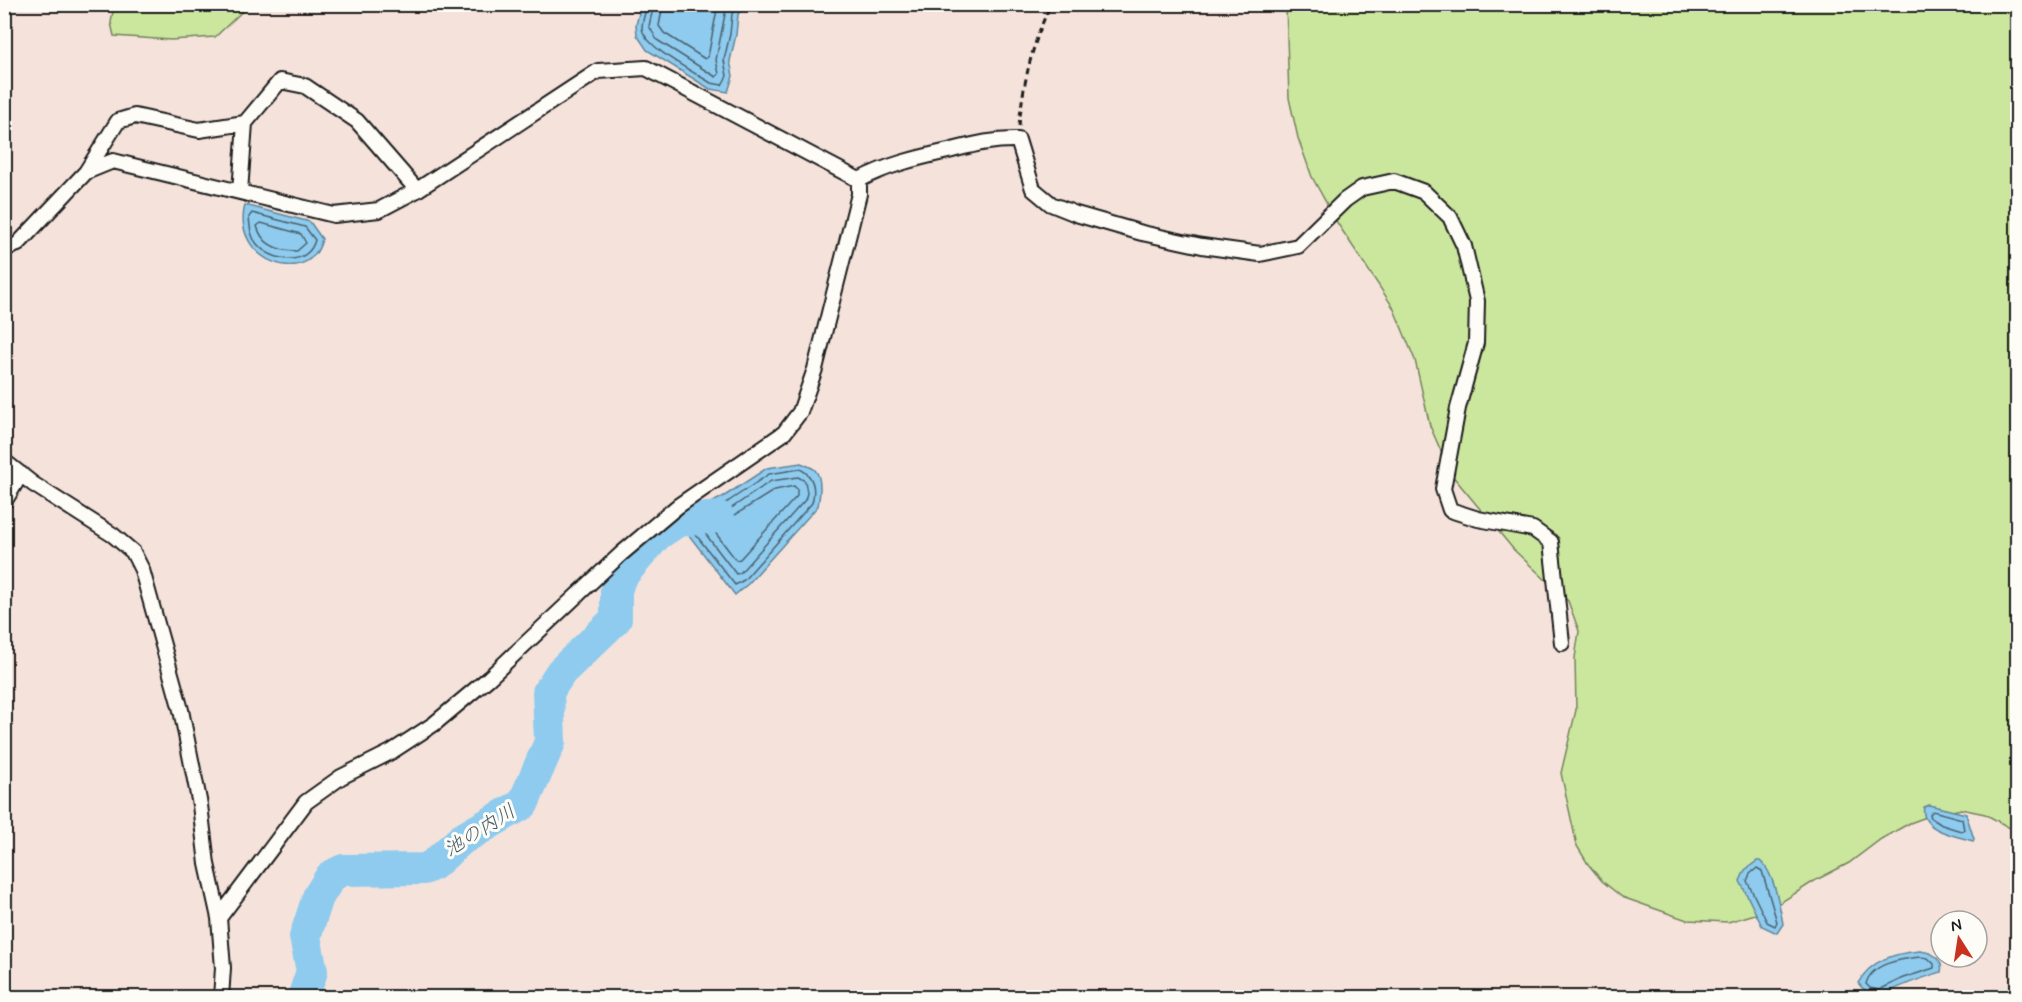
<svg xmlns="http://www.w3.org/2000/svg" width="2022" height="1002" font-family="Mynerve,'Klee One',sans-serif">
<rect width="100%" height="100%" fill="#f5e3db"/>
<filter id="ink" filterUnits="userSpaceOnUse"><feTurbulence type="fractalNoise" baseFrequency=".0167" numOctaves="2"/><feDisplacementMap in="SourceGraphic" scale="12" xChannelSelector="R" yChannelSelector="G"/><feConvolveMatrix kernelMatrix="1 2 1 2 8 2 1 2 1" color-interpolation-filters="sRGB"/></filter>
<g filter="url(#ink)">
<path fill="#cbe79e" stroke="#74825d" stroke-width="1.5" d="M114,5V4L249,5L215,37L171,40L114,36L111,23Z
M1286,5H2017V832L1985,814L1961,809L1929,816L1910,823L1881,839L1849,863L1816,880L1769,910L1728,922L1687,920L1622,897L1602,881L1588,864L1577,846L1561,773L1576,710L1575,658L1579,631L1568,601L1514,550L1451,474L1430,426L1415,360L1393,307L1338,224L1312,177L1298,138L1289,98Z"/>
<path fill="#8ecbee" stroke="#60859a" stroke-width="1.5" d="M641,5H742L738,15L736,35L730,61L733,76L728,92L710,89L647,50L637,35L636,25Z
M245,205L310,222L322,239C310,290 230,261 245,205Z
M801,463C805,465 812,467 815,470C823,479 820,496 818,506L748,584L735,595L678,521L726,495L767,468Z
M1929,805L1966,814L1974,839L1973,841C1957,836 1919,831 1924,807Z
M1757,861H1760C1774,871 1780,908 1783,924L1777,933L1762,926L1740,881L1745,870Z
M1920,951C1932,952 1944,959 1941,972C1929,976 1916,980 1904,985C1886,992 1872,1002 1858,983C1871,960 1894,953 1920,951Z"/>
<g fill="none" stroke-linecap="round" stroke-linejoin="round">
<path stroke="#4a6270" stroke-width="1.5" d="M647,4C646,12 642,20 642,28C644,47 695,73 711,83L722,85L727,76L724,60L730,34L732,14L736,4
M654,4L649,26L657,40L716,77L719,74L716,60L727,4
M663,4L659,26L664,33L705,59L708,57L718,4
M252,213L305,227L315,240C308,267 272,262 257,244C250,236 250,226 249,217Z
M261,223L301,234L306,243L297,251C279,251 262,245 257,226Z
M800,469C814,476 816,488 812,503L744,580L735,585L689,526V523L729,501L769,474Z
M798,477L805,481L807,493L805,500L740,573L736,574L701,528V525L733,507L771,481Z
M794,486L797,489V496L740,559L736,560L714,531V528L775,490Z
M1933,811L1962,819L1964,830L1961,831L1942,825L1931,818L1930,814Z
M1757,868L1762,871L1777,922L1775,926L1767,922L1747,881L1750,874Z
M1920,957L1928,958L1934,964V968L1903,978L1879,990L1870,988L1866,984C1871,963 1901,959 1920,957Z"/>
<path stroke="#8ecbee" stroke-width="32" d="M303,998L312,971L305,937L318,897L331,876L343,870L424,869L433,865L462,839L523,804L550,742L548,692L561,672L616,619V591L620,578L657,535L678,521L719,517"/>
<g stroke="#1c1c1c" stroke-width="18">
<path id="minor" d="M86,172L118,121L135,116L199,130L245,123
M859,180C887,165 917,158 948,151C972,145 993,139 1018,140L1033,189L1051,204L1076,214L1142,233L1202,246L1260,254L1298,246L1345,200L1362,188L1394,181L1424,192L1450,217L1464,246L1477,301L1476,343L1458,408L1443,489L1450,510L1478,519L1533,529L1551,542L1562,643
M240,192L245,123L280,81L305,86L357,121L417,190
M4,249L18,244L86,172L113,161L334,215L379,210L417,190L598,71L646,68L859,180
M4,461L33,484L113,535L133,552L142,570L181,710L200,805L207,864L219,918L223,968L221,998
M4,502L21,474
M219,918L306,802L341,777L391,752L434,724L489,678L621,554L678,506L784,433L800,412L815,369L859,194V180"/>
</g>
<path stroke="#1c1c1c" stroke-width="3" stroke-dasharray="6 4.5" stroke-linecap="butt" d="M1019,126C1023,84 1032,43 1051,4"/>
<use href="#minor" stroke="#fdfcf7" stroke-width="14"/>
</g>
</g>
<g text-anchor="middle" dominant-baseline="central" stroke-width="6" stroke-linejoin="round" paint-order="stroke">
<g font-size="20" font-style="italic" fill="#445966" stroke="#fdfcf7">
<text transform="translate(480 831) rotate(-32)">池の内川</text>
</g>
</g>
<rect width="2022" height="1002" fill="none" stroke="#fdfcf7" stroke-width="24"/>
<rect x="12" y="12" width="1998" height="978" fill="none" stroke="#1c1c1c" stroke-width="2" filter="url(#ink)"/>
<g transform="translate(1959 939) rotate(348)"><circle r="28" fill="#fdfcf7" stroke="#a3a29f" stroke-width="1.5"/>
<path d="M0-4.5L10 22L0 15L-10 22Z" fill="#c8321e"/>
<text y="-9" font-size="16" font-weight="bold" text-anchor="middle" fill="#1c1c1c">N</text>
</g>
</svg>
